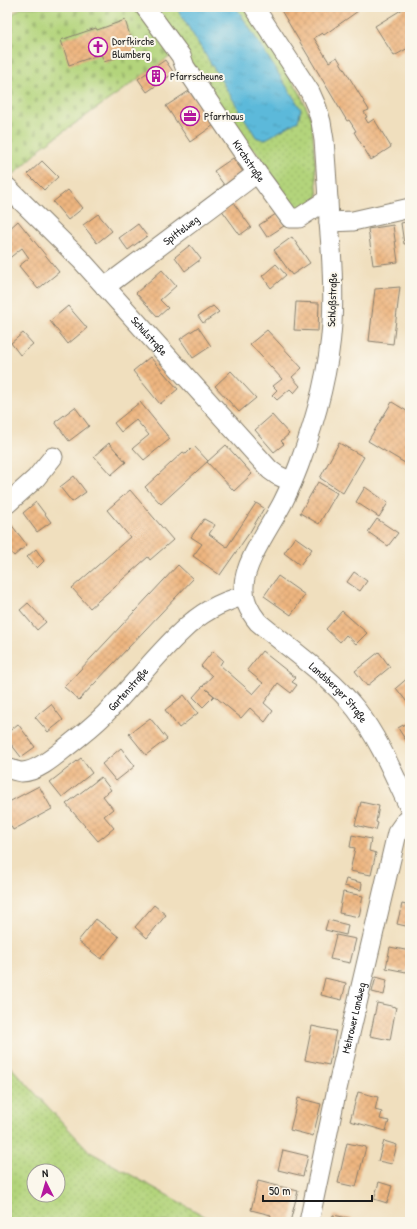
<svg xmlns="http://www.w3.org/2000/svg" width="417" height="1229" font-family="'Patrick Hand',sans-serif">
<defs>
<pattern id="green-dots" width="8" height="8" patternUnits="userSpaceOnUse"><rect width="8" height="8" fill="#b3d47c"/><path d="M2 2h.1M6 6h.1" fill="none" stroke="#99b56b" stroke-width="1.8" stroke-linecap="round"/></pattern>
<pattern id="cemetery-stones" width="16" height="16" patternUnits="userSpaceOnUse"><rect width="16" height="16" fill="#b3d47c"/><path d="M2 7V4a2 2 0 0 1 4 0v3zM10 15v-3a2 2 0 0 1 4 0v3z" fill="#99b56b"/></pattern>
<pattern id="water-ripples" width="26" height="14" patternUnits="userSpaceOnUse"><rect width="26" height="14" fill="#5cb9da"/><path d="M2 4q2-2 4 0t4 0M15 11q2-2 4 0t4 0" fill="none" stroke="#4f9eba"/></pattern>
<pattern id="building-cross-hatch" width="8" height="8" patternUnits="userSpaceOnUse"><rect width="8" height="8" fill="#eeb680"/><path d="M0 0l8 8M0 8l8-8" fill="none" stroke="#cc9c6e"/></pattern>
</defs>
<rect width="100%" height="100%" fill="#fbf7ec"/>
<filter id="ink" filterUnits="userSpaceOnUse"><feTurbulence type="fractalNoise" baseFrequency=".025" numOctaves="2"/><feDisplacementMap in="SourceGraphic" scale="8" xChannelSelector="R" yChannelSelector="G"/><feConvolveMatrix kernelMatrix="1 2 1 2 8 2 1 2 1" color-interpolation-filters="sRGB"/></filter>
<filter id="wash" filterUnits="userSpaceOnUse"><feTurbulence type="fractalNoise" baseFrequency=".012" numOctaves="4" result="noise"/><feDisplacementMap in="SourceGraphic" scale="16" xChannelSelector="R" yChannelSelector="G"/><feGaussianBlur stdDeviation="0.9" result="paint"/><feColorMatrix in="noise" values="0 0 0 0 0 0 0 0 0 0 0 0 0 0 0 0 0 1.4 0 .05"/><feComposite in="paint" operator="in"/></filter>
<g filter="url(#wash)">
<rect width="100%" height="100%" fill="#f0dfbe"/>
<path fill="url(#green-dots)" stroke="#68784c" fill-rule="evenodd" d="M149,7H243L298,89L312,120L318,201L300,214L276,191L277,182L255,150L247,147Z
M7,1063L90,1152L215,1222H7ZM34,1171H58V1195H34Z"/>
<path fill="url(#cemetery-stones)" stroke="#68784c" d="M22,7H138L172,55L39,149V151L13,175L7,158V18Z"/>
<path fill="url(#water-ripples)" stroke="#3c6a7b" d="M176,7H236L301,109L298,121L264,140L256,137Z"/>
<g id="blocks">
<path fill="url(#building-cross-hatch)" d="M279,7H355L358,11L324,35L322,33L314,38L329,62L337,57L369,110L364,112L367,117L365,118L368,123L374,119L391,147L371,160L354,132L356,131L349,120L347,121Z
M406,7H410V47L394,56L375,26Z
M125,20L135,51L104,62L101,54L69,65L61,40L96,28L97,30Z
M165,60L174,73L147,92L138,79Z
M189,91L214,125L190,142L166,106Z
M233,158L246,176L227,189L214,171Z
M42,161L58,177L44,190L28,174Z
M68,190L83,208L68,220L53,202Z
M232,201L251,227L240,235L221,209Z
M98,214L112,231L97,243L83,225Z
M276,214L284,226L267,237L259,225Z
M18,221L59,272L38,289L19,266L29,258L22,248L7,260V231Z
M410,221V243L404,244L401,223Z
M138,224L147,236L128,250L119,238Z
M393,225L398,262L373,265L368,229Z
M292,237L310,263L292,275L274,250Z
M190,245L201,259L185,271L175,257Z
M276,264L286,275L271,288L262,276Z
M162,270L176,286L160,300L168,308L158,317L136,293Z
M400,287L393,344L369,341L375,289Z
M296,302L319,303L318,331L294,330Z
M68,306L87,328L68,344L50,321Z
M213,306L219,312L203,323L198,316Z
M198,327L211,346L193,358L180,339Z
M267,330L302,368L292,377L300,386L294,393L290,389L277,400L272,395L277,390L273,386L282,379L250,344Z
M23,333L33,344L20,355L11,343Z
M150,357L178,389L160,404L133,371Z
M231,371L256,398L239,412L215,386Z
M140,402L170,439L144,460L133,448L149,435L136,420L121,432L114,423Z
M392,402L410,413V466L368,441Z
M75,407L89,426L69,441L55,422Z
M272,415L289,434L281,441L284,444L274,452L255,430Z
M109,443L126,462L111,475L94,456Z
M339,443L364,457L343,493L320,478Z
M226,445L252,474L234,491L207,462Z
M194,446L208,461L161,504L145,487L183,452L186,454Z
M74,476L86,492L72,502L60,487Z
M318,482L337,493L319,524L300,513Z
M365,487L388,503L379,517L356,502Z
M130,490L173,540L150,560L148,557L90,608L72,588L130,537L107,510Z
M36,502L51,522L37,532L23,513Z
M256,503L264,508L250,532L220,575L193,556L202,544L191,537L204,519L215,525L209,534L227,547Z
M377,519L398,533L388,546L368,532Z
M10,523L27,545L14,556L9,550L7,552V525Z
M295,537L312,549L300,565L284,553Z
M36,549L44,561L37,568L27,557Z
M178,565L193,579L79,700L64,687Z
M354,572L367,581L360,591L347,582Z
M278,576L305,595L291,615L264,596Z
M28,603L46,622L37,630L20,610Z
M342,611L367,633L356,644L346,635L340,642L326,629Z
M213,651L223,660L220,665L253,694L263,683L247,670L262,651L296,678L292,682L297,685L291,693L278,683L264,703L273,711L265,722L250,708L241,718L206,689L214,696L203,707L193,697L212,676L201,666Z
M379,652L390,667L367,686L355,671Z
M410,676V706L396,688Z
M184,695L198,713L179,728L165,710Z
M51,704L63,720L48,732L35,717Z
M150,718L167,739L146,755L129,734Z
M410,721V747L398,728Z
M18,724L35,747L21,757L7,739V733Z
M121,748L135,766L116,781L102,764Z
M81,758L92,773L62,797L50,782Z
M101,777L111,790L103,796L113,809L104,816L114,828L98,841L66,804Z
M39,786L52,809L13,830L7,819V803Z
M361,802L379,806L376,822L378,823L376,830L355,825Z
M352,835L371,839L369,851L376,853L371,875L350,871L355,848L350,847Z
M346,879L362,883L361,890L344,886Z
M343,892L363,896L359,917L339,913Z
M402,904L410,906V927L397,924Z
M154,905L166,915L147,938L135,927Z
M96,919L119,937L101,959L78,941Z
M328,920L348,925L346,935L325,930Z
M336,935L356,939L350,963L330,959Z
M390,947L410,951L406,972L386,968Z
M376,977L387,980L384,995L372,992Z
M325,978L346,983L342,1000L321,995Z
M377,1003L396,1007L390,1040L370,1036Z
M312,1026L336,1031L329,1065L305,1060Z
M409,1035L410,1036V1049L407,1048Z
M358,1092L378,1097L375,1110L382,1112L380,1119L389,1121L386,1131L350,1121Z
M298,1098L321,1104L313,1136L290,1130Z
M384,1141L397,1145L392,1164L378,1161Z
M347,1143L366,1147L356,1187L338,1183Z
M283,1150L308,1156L303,1176L278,1170Z
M258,1181L298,1191L290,1222H269L271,1215L251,1210Z
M379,1182L392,1186L387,1203L374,1199Z
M333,1215L353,1219V1222H332Z"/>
</g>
</g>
<g filter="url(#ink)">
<use href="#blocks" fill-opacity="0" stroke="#867e6d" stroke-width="1"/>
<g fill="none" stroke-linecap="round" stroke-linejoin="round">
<g stroke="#867e6d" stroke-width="21">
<g id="minor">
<path id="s1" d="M145,7L181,56L185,67L257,173L290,218H299L328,199"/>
<path id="s2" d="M254,7L310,92L317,108L321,122L324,140C326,167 328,194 329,222C332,256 334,290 332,324C329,371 315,422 299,465C294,478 289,490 283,502C272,524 244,562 244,586C243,600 249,611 258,622C291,650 329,675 356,709C379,739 394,775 410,809"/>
<path id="s3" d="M7,187L81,260L270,470L277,475L292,482"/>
<path d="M329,222L353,221L410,208"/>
<path id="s4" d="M105,287L257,173"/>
<path d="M7,504L36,478L53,457"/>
<path id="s5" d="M7,768C11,769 17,772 22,772C36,772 53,758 64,749C78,738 92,727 105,714C132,687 154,657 182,631C199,614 220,602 244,596"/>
<path id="s6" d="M309,1222L337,1089L397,833L404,823L410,818"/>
</g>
</g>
<use href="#minor" stroke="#fff" stroke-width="19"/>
</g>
</g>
<defs>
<g id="church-ring" transform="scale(1)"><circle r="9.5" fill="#fbf7ec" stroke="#b5179e" stroke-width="1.5"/><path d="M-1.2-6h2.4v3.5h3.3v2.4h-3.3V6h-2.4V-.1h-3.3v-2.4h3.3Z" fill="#b5179e"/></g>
<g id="building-ring" transform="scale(1)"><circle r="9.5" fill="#fbf7ec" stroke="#b5179e" stroke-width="1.5"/><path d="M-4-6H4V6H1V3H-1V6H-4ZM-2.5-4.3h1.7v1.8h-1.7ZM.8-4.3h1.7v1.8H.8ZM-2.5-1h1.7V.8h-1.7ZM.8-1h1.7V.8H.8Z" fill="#b5179e"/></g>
<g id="office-ring" transform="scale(1)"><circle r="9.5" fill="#fbf7ec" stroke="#b5179e" stroke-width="1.5"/><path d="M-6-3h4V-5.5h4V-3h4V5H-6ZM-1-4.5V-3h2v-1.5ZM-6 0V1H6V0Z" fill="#b5179e"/></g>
</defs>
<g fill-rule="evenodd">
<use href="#church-ring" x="98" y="47"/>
<use href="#building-ring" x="156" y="76"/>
<use href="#office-ring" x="190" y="116"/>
</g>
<g text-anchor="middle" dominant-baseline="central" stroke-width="4" stroke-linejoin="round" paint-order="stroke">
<g font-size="11" fill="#1c1c1c" stroke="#fbf7ec" text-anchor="start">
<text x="112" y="41">Dorfkirche<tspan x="112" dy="13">Blumberg</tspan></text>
<text x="170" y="76">Pfarrscheune</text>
<text x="204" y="116">Pfarrhaus</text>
</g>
<g font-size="11" fill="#1c1c1c" stroke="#fbf7ec">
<text stroke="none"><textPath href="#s1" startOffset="186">Kirchstraße</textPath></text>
<text stroke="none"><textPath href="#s4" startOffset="95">Spittelweg</textPath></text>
<text transform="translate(332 300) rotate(-88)">Schloßstraße</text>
<text stroke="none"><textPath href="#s3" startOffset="206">Schulstraße</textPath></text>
<text stroke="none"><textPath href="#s5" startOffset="152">Gartenstraße</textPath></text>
<text stroke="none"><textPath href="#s2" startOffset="762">Landsberger Straße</textPath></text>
<text stroke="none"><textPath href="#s6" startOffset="209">Mehrower Landweg</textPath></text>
</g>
</g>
<rect width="417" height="1229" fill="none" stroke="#fbf7ec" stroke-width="24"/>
<g transform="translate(46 1183) rotate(355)"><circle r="19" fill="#fbf7ec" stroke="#a29f99"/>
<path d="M0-3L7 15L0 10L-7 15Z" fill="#b5179e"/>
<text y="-6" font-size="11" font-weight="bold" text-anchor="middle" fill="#1c1c1c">N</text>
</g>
<path d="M263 1195v6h109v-6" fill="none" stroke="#1c1c1c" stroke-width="2"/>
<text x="269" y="1195" font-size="12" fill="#1c1c1c" stroke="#fbf7ec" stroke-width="3" paint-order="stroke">50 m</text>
</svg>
